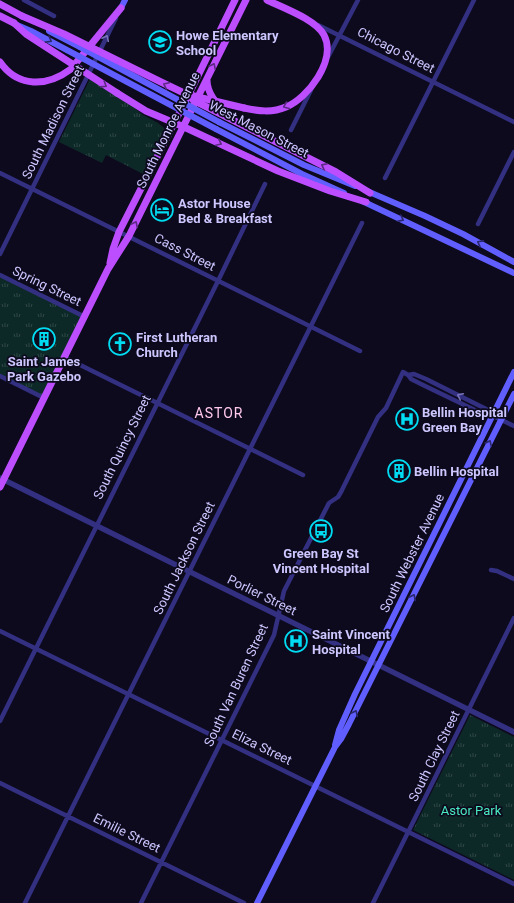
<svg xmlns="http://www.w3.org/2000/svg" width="514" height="903" font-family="Roboto,sans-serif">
<defs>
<pattern id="park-tufts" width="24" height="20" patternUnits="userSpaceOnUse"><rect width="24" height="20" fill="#0d2927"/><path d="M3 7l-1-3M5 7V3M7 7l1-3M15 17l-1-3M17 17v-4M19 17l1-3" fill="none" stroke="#2f4747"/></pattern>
</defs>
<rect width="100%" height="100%" fill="#0d0a1e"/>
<path fill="url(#park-tufts)" d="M90,79L127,102L143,115L158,123L164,128L165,135L145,175L106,155L102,163L59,142Z
M0,275L85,317L44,398L0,376Z
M470,715L514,737V880L413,830Z"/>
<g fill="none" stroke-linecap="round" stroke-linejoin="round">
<path stroke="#333082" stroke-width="4.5" d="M24,0L54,16
M318,25L514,122
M327,59L358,0
M291,130L311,90
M0,173L360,351
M385,178L474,0
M478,224L514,152
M0,254L116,18
M0,275L85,317
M64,357L303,475
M408,375L414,374L426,379L488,410L493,416
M0,376L44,398
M491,570L497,571L514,579
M0,631L514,884
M0,721L218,281L265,184
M0,783L244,903
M25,903L362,223
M141,903L274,635L284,591L329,503L338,497L341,492L378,417L386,408L403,372L408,375L411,379L423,385L481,413L493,416L514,426
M373,903L514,618"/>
<path stroke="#333082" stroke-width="5.5" d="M0,478L514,732"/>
<path stroke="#615eff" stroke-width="6" d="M121,8L125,0
M49,31L80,47
M219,122L304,165L355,186
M216,129L302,174L344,193
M367,191L425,216L463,234L514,262
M362,201L514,273
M335,745L339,730L355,694L514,372
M257,903L335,747L341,739L349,724L514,394"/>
<path stroke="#bc4eff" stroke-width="7" d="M0,4L22,16
M0,16L14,23
M0,62C18,88 47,87 71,69L121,8
M207,80C207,94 218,106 229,115
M117,93L146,111L184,127L278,171L330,191L366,202
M193,100L336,172L370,193
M244,108C258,111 272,113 286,107C308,98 337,60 324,35C315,19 283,8 267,0
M110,263L113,249L119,232L193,86L235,0
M0,487L108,269L129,236L246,0"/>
<path stroke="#615eff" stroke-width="6" d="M17,25L31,31L216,129
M80,47L219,122"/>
<path stroke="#bc4eff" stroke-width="7" d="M22,16L64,34L161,82L184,93L202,98L244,108
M14,23L26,34L117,93"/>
</g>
<defs><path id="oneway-chevron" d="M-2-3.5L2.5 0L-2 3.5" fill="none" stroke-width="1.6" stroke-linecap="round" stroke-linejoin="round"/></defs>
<g stroke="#7874ba">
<use href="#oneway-chevron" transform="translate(106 38) rotate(-64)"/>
<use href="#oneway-chevron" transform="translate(460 396) rotate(-154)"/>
</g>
<g stroke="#2a276d">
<use href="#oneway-chevron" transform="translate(49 40) rotate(28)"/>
<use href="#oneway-chevron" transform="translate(401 219) rotate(26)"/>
<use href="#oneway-chevron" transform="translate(480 243) rotate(-152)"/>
<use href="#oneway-chevron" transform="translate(489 443) rotate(-64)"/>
<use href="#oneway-chevron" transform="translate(413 597) rotate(-63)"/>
<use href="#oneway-chevron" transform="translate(355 713) rotate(-64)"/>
</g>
<g stroke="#5c2983">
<use href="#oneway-chevron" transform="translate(213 66) rotate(-64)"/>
<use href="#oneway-chevron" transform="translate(104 85) rotate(32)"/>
<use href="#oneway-chevron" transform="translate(166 85) rotate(-155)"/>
<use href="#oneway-chevron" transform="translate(286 106) rotate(158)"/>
<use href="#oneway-chevron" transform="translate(219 143) rotate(25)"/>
<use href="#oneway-chevron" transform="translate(324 166) rotate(-154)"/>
<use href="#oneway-chevron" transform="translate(135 224) rotate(-63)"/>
</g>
<defs>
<g id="school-ring" transform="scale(1.15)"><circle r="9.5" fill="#0d0a1e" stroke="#00dcf2" stroke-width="1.5"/><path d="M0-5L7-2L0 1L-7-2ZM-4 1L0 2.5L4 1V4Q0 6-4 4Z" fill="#00dcf2"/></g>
<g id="hotel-ring" transform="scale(1.15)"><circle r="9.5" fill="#0d0a1e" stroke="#00dcf2" stroke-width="1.5"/><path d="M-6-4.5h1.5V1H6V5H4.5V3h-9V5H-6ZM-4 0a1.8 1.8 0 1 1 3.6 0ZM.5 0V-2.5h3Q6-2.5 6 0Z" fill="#00dcf2"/></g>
<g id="building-ring" transform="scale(1.15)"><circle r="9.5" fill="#0d0a1e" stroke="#00dcf2" stroke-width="1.5"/><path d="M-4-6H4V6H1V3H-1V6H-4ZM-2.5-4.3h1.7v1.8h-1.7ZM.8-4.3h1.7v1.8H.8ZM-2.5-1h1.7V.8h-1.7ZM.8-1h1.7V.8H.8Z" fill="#00dcf2"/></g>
<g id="church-ring" transform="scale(1.15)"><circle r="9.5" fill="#0d0a1e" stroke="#00dcf2" stroke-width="1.5"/><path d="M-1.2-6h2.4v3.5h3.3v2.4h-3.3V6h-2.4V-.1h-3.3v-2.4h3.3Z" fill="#00dcf2"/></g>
<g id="hospital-ring" transform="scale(1.15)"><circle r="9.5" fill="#0d0a1e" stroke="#00dcf2" stroke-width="1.5"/><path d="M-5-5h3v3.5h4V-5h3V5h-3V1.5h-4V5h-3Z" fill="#00dcf2"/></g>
<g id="bus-ring" transform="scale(1.15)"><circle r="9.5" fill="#0d0a1e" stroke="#00dcf2" stroke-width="1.5"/><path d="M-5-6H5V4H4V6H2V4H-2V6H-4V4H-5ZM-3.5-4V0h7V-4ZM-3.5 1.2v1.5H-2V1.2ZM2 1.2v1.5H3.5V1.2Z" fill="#00dcf2"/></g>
</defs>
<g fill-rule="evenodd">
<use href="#school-ring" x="160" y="42"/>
<use href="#hotel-ring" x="162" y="210"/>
<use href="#building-ring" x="44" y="339"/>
<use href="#church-ring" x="120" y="344"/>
<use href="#hospital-ring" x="407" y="419"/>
<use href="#building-ring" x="399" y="471"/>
<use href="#bus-ring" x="321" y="531"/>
<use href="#hospital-ring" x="296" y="641"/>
</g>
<g text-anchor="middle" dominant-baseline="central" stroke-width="3.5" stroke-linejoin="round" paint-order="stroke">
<g font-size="13" font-weight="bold" fill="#cdc7ff" stroke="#0d0a1e" text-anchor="start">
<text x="176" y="35">Howe Elementary<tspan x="176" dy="15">School</tspan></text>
<text x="178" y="203">Astor House<tspan x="178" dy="15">Bed &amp; Breakfast</tspan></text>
<text x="136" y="337">First Lutheran<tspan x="136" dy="15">Church</tspan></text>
<text x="44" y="361" text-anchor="middle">Saint James<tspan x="44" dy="15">Park Gazebo</tspan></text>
<text x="422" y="412">Bellin Hospital<tspan x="422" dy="15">Green Bay</tspan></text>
<text x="414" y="471">Bellin Hospital</text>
<text x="321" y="553" text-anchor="middle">Green Bay St<tspan x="321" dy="15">Vincent Hospital</tspan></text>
<text x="312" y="634">Saint Vincent<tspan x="312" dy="15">Hospital</tspan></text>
</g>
<g font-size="13" fill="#cdc7ff" stroke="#0d0a1e">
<text transform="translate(396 50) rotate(27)">Chicago Street</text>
<text transform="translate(53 122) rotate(-64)">South Madison Street</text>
<text transform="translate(259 129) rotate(27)">West Mason Street</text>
<text transform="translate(168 130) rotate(-64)">South Monroe Avenue</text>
<text transform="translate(185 252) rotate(27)">Cass Street</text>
<text transform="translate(47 286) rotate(26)">Spring Street</text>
<text transform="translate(122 447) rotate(-64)">South Quincy Street</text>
<text transform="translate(412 553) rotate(-64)">South Webster Avenue</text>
<text transform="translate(184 558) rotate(-64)">South Jackson Street</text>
<text transform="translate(262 595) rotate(26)">Porlier Street</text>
<text transform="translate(236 685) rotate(-65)">South Van Buren Street</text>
<text transform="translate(262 747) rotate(26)">Eliza Street</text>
<text transform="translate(434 756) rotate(-64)">South Clay Street</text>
<text transform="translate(127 833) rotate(26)">Emilie Street</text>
</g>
<g font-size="13" fill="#49e9c0" stroke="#0d0a1e">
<text x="471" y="810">Astor Park</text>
</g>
<g font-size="14" letter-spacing="1" fill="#ffc9ec" stroke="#0d0a1e">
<text x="219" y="413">ASTOR</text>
</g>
</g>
</svg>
